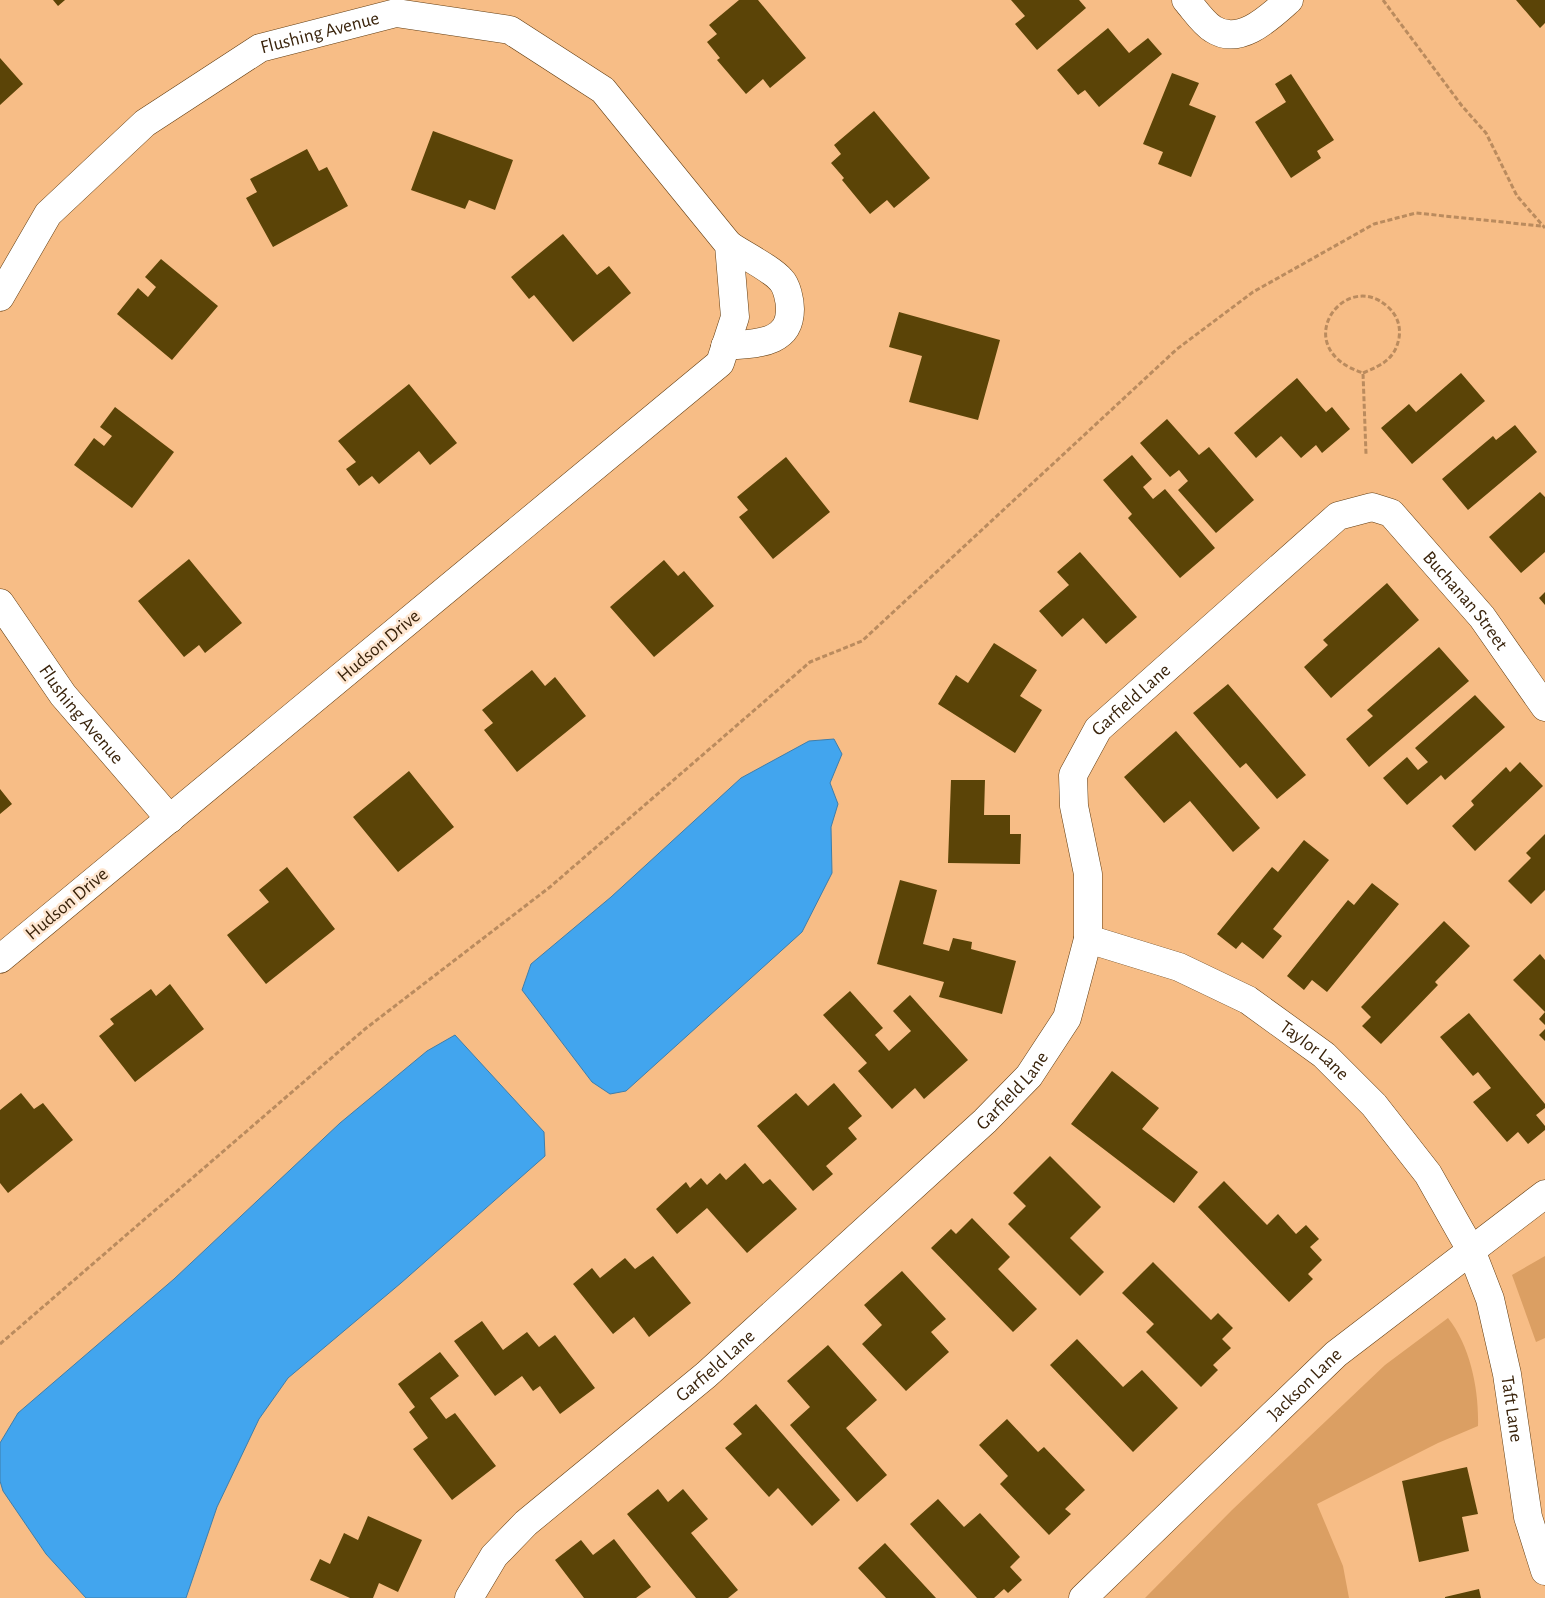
<svg xmlns="http://www.w3.org/2000/svg" width="1545" height="1598" font-family="'Alegreya Sans',sans-serif">
<rect width="100%" height="100%" fill="#f7bd86"/>
<path fill="#db9f63" d="M1545,1256V1338L1536,1342L1512,1275Z
M1448,1318C1471,1347 1479,1391 1478,1426L1438,1443L1317,1504L1343,1566L1349,1598H1145L1232,1510L1385,1365Z"/>
<path fill="#42a5ee" stroke="#3f7eaa" d="M834,739L842,754L830,783L838,804L831,827L832,873L802,932L626,1091L610,1094L592,1082L522,990L531,964L611,897L741,778L809,741Z
M455,1035L544,1132L545,1156L401,1283L288,1378L259,1419L217,1507L186,1598H86L46,1554L3,1491L0,1481V1443L18,1413L174,1279L340,1123L427,1051Z"/>
<path fill="#5b4407" d="M53,0H65L58,6Z
M739,0H758L806,58L770,88L763,79L746,94L717,60L720,58L707,42L717,34L709,25Z
M1011,0H1079L1086,8L1037,50L1015,24L1025,16Z
M1516,0H1545V23L1540,28Z
M1108,28L1129,53L1148,38L1162,54L1099,107L1085,90L1078,95L1057,70Z
M0,58L23,84L0,105Z
M1172,73L1199,83L1189,105L1216,116L1191,177L1158,164L1163,152L1143,144Z
M1291,74L1334,140L1317,151L1321,158L1291,178L1255,122L1286,102L1275,84Z
M874,111L930,178L894,208L887,200L870,214L842,180L844,178L831,163L841,154L834,145Z
M433,131L513,160L495,210L469,200L465,209L411,190Z
M307,149L319,171L327,167L348,206L273,247L246,198L257,192L250,179Z
M563,234L597,275L609,266L631,293L573,342L534,295L529,299L511,277Z
M161,259L218,306L172,360L117,314L138,288L148,297L156,287L145,277Z
M899,312L1000,340L978,420L909,402L922,356L889,347Z
M1461,373L1485,401L1412,464L1381,428L1409,404L1416,412Z
M1297,378L1326,412L1332,407L1350,429L1322,453L1316,445L1301,458L1281,436L1256,458L1234,433Z
M409,384L457,443L430,465L419,451L379,484L372,476L359,486L346,469L356,462L338,441Z
M115,407L174,452L132,508L74,465L94,438L104,446L112,436L100,427Z
M1167,419L1199,455L1209,447L1254,500L1216,533L1178,490L1188,481L1179,470L1170,477L1140,443Z
M1515,425L1537,452L1468,510L1442,479L1493,436L1496,440Z
M1132,455L1152,479L1143,487L1153,499L1165,489L1215,548L1180,578L1128,518L1132,514L1103,480Z
M786,457L830,512L773,559L739,517L748,510L737,497Z
M1540,492L1545,497V552L1521,573L1489,537Z
M1080,552L1137,617L1106,644L1083,618L1062,637L1039,611L1069,585L1057,572Z
M189,559L242,623L205,653L199,645L184,657L138,601Z
M664,560L678,576L684,571L714,606L654,657L610,607Z
M1387,583L1419,620L1331,698L1304,667L1328,645L1323,640Z
M1545,592V605L1539,598Z
M994,643L1037,670L1020,696L1042,710L1015,753L938,704L956,675L968,683Z
M1439,647L1469,681L1369,767L1346,739L1373,716L1367,710Z
M532,670L545,686L555,677L586,716L517,772L484,730L493,723L482,710Z
M1228,684L1306,775L1277,799L1246,763L1240,768L1193,713Z
M1475,695L1505,727L1445,780L1441,775L1407,805L1383,778L1407,757L1418,770L1428,762L1415,748Z
M1176,731L1260,828L1233,852L1190,801L1164,823L1124,777Z
M1520,762L1543,786L1475,851L1452,826L1474,805L1471,801L1506,767L1510,772Z
M409,771L454,827L398,872L353,817Z
M951,780H985L984,815H1010V834H1021L1020,864L948,863Z
M0,789L12,804L0,814Z
M1545,834V890L1531,904L1508,881L1531,858L1526,853Z
M1304,840L1329,860L1273,929L1282,936L1263,959L1242,942L1236,949L1217,934L1272,867L1278,872Z
M287,867L335,929L266,984L227,935L269,902L259,890Z
M900,880L937,890L923,944L949,951L953,938L972,942L971,949L1016,961L1002,1014L939,997L944,982L877,964Z
M1372,883L1399,904L1327,992L1312,980L1304,990L1287,976L1348,900L1354,905Z
M1444,921L1470,946L1435,982L1438,985L1381,1044L1362,1026L1371,1017L1361,1007Z
M1540,954L1545,960V1025L1539,1019L1545,1012L1513,980Z
M170,984L204,1029L135,1082L99,1036L114,1024L110,1019L151,989L156,996Z
M850,991L883,1028L875,1035L889,1051L911,1031L893,1011L910,995L968,1060L924,1099L915,1088L892,1109L858,1071L867,1063L823,1015Z
M1469,1013L1545,1104V1108L1536,1115L1545,1126V1130L1528,1144L1518,1132L1507,1142L1473,1102L1491,1088L1478,1072L1473,1076L1440,1037Z
M1545,1029V1041L1539,1035Z
M1112,1071L1159,1108L1142,1129L1198,1172L1174,1203L1071,1124Z
M834,1083L862,1116L848,1128L857,1139L826,1166L833,1174L813,1191L757,1126L796,1093L808,1106Z
M21,1093L34,1109L43,1103L73,1140L8,1193L0,1183V1110Z
M1050,1156L1101,1207L1070,1238L1104,1272L1080,1296L1008,1224L1026,1206L1013,1193Z
M745,1163L763,1184L770,1179L797,1209L747,1253L707,1208L677,1234L656,1209L686,1182L690,1188L701,1178L707,1185L720,1173L726,1180Z
M1224,1181L1267,1225L1278,1214L1296,1234L1306,1225L1319,1239L1310,1247L1322,1260L1308,1274L1313,1279L1289,1302L1198,1207Z
M972,1218L1010,1257L998,1269L1037,1309L1013,1332L931,1248L951,1229L956,1234Z
M653,1256L691,1303L649,1337L634,1317L613,1334L573,1284L592,1268L600,1278L625,1258L635,1269Z
M1153,1262L1211,1320L1218,1313L1233,1328L1222,1339L1231,1348L1213,1365L1218,1370L1201,1387L1146,1332L1154,1324L1122,1293Z
M902,1271L946,1319L931,1332L949,1352L906,1391L862,1344L882,1325L864,1305Z
M482,1321L503,1350L527,1332L539,1347L555,1335L595,1388L560,1414L540,1386L533,1391L522,1376L495,1396L454,1341Z
M1077,1339L1123,1387L1142,1370L1178,1408L1133,1452L1050,1365Z
M828,1345L877,1400L846,1428L887,1475L857,1502L790,1425L810,1407L787,1381Z
M440,1352L459,1376L430,1398L446,1419L455,1413L496,1466L452,1500L413,1449L428,1438L409,1412L415,1407L398,1384Z
M756,1404L840,1500L812,1526L778,1488L769,1497L725,1448L742,1434L733,1424Z
M1007,1419L1038,1452L1044,1447L1085,1490L1065,1509L1071,1514L1049,1535L1000,1484L1008,1476L979,1445Z
M1467,1467L1478,1514L1462,1517L1469,1551L1419,1562L1402,1481Z
M658,1489L668,1502L683,1489L708,1519L691,1533L738,1590L728,1598H696L627,1514Z
M938,1499L964,1527L980,1513L1020,1557L1010,1567L1022,1580L1008,1593L1004,1589L994,1598H977L910,1524Z
M368,1516L422,1540L398,1592L379,1583L373,1598H350L310,1580L320,1559L330,1564L344,1533L358,1540Z
M614,1539L651,1587L636,1598H584L555,1560L581,1540L593,1555Z
M885,1543L936,1598H886L858,1568Z
M1479,1589L1481,1598H1445V1597Z"/>
<g fill="none" stroke-linecap="round" stroke-linejoin="round">
<g stroke="#633d11" stroke-width="29">
<g id="minor">
<path d="M1186,0C1194,9 1203,23 1213,29C1240,47 1271,16 1289,0"/>
<path id="s1" d="M0,297L48,214L145,123L260,48L396,13L510,30L603,90L729,245L735,317L720,363L0,959"/>
<path d="M725,346C753,343 790,346 790,309C790,301 787,286 781,280C772,269 742,254 729,245"/>
<path id="s2" d="M0,603L63,695L170,819"/>
<path id="s3" d="M1088,939L1179,967L1248,1000L1324,1055L1374,1105L1428,1174L1471,1250L1490,1299L1507,1374L1528,1517L1545,1571"/>
<path id="s4" d="M469,1598L494,1556L526,1523L706,1375L985,1121L1029,1076L1067,1018L1088,939V874L1074,806L1073,775L1098,729L1338,516L1372,507L1391,513L1482,617L1545,707"/>
<path id="s5" d="M1083,1598L1336,1354L1545,1194"/>
</g>
</g>
<path stroke="#ba8b5e" stroke-width="3" stroke-dasharray="5 2.5" stroke-linecap="butt" d="M1383,0L1462,106L1486,133L1517,196L1545,228
M1363,373C1382,365 1395,359 1399,338C1401,326 1397,315 1388,307C1345,267 1286,348 1363,373L1366,454
M0,1344L365,1029L550,887L810,662L862,641L1177,349L1253,292L1374,224L1416,213L1541,226"/>
<use href="#minor" stroke="#fff" stroke-width="28"/>
</g>
<g text-anchor="middle" dominant-baseline="central" stroke-width="5" stroke-linejoin="round" paint-order="stroke">
<g font-size="19" fill="#39230b" stroke="#fee6d0">
<text stroke="none"><textPath href="#s1" startOffset="428">Flushing Avenue</textPath></text>
<text stroke="none"><textPath href="#s4" startOffset="1628">Buchanan Street</textPath></text>
<text transform="translate(379 646) rotate(-40)">Hudson Drive</text>
<text stroke="none"><textPath href="#s4" startOffset="1181">Garfield Lane</textPath></text>
<text stroke="none"><textPath href="#s2" startOffset="138">Flushing Avenue</textPath></text>
<text transform="translate(67 904) rotate(-40)">Hudson Drive</text>
<text stroke="none"><textPath href="#s3" startOffset="255">Taylor Lane</textPath></text>
<text stroke="none"><textPath href="#s4" startOffset="746">Garfield Lane</textPath></text>
<text stroke="none"><textPath href="#s4" startOffset="341">Garfield Lane</textPath></text>
<text stroke="none"><textPath href="#s5" startOffset="308">Jackson Lane</textPath></text>
<text stroke="none"><textPath href="#s3" startOffset="676">Taft Lane</textPath></text>
</g>
</g>
</svg>
